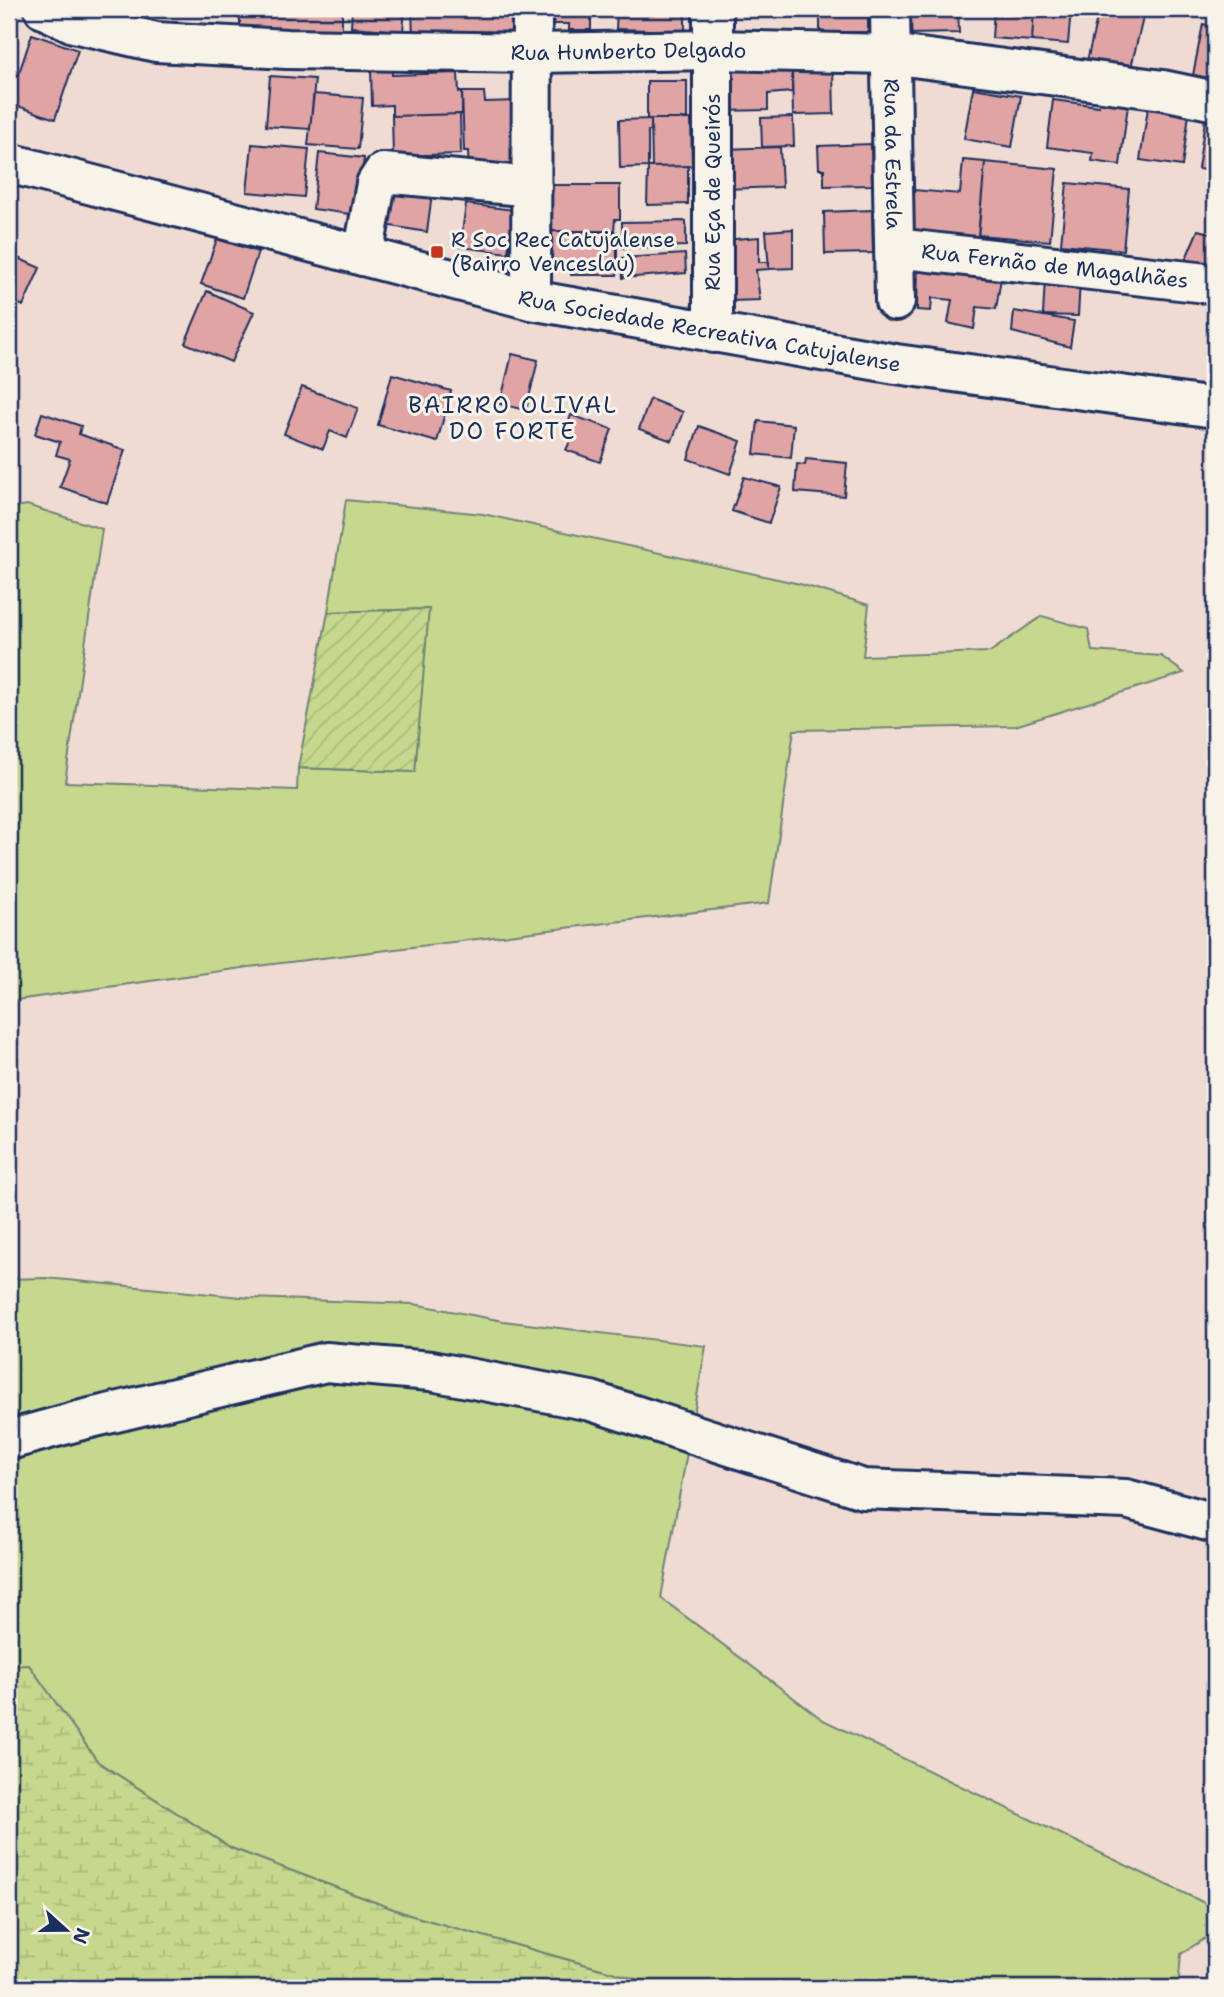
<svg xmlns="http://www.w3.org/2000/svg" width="1224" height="1997" font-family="'Shantell Sans',sans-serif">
<defs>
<pattern id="wetland-marsh" width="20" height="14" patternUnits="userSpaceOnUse" patternTransform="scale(1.75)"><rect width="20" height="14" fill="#c6d88d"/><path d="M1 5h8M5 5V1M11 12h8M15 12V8" fill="none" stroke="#aaba7c"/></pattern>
<pattern id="garden-furrows" width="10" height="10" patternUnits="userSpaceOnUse" patternTransform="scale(1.75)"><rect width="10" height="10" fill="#c6d88d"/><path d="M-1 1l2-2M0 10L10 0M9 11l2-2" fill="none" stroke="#aaba7c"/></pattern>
</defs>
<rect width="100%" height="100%" fill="#f0dbd3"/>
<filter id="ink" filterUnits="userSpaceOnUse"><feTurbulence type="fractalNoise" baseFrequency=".0143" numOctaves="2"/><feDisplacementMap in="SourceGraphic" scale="14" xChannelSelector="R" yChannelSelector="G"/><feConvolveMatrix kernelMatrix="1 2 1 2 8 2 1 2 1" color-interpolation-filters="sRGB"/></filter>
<g filter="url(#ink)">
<path fill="#c6d88d" stroke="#708476" stroke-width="2" d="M346,500L483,514L800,584L869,605L863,656L990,652L1042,616L1088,629L1092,651L1161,656L1184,673L1015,726L794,730L769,903L249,967L9,1001V508L27,505L102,529L65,782L297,790L298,768L415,772L428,609L328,612Z
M46,1278L251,1298L414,1304L503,1321L706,1346L661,1598L823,1720L1215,1908V1932L1181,1954L1178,1988H668L409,1915L231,1848L98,1762L29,1665L9,1666V1279Z"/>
<path fill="url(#wetland-marsh)" stroke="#708476" stroke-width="2" d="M29,1665L98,1762L231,1848L409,1915L668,1988H9V1666Z"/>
<path fill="url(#garden-furrows)" stroke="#708476" stroke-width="2" d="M429,609L415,772L298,768L328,612Z"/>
<path fill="#dfa4a3" stroke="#1b2f5e" stroke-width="2" d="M178,9H231L230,17Z
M240,9H342V30H240Z
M352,9H405L403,31L351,27Z
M412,9H513V37L413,38Z
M554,9H591V30H569V24H554Z
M617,9H685V31L616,29Z
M763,9H793V14L763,12Z
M820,9H868V32L820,33Z
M911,9H958L959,33L906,34V18H911Z
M994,9H1034L1032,41L992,38Z
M1034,9H1071L1068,44L1032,41Z
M1099,9H1120L1144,14L1130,71L1087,61Z
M1203,24L1215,27V79L1193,75Z
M32,34L78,50L55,119L9,103Z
M392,69V75L458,73L459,92H462V114L392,116V105L372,106L371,70Z
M833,70L834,114L793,115L792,71Z
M724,71H792V92L768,94V110L724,111Z
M270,76L315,79L310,129L266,126Z
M647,81H687V119H647Z
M973,88L1021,96L1012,147L964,139Z
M462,92H484L485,102L518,101L520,172L469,174L468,151H464Z
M314,94L363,98L358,149L308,145Z
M1053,100L1099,106V101L1128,105L1120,165L1092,161L1093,153L1047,147Z
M1148,108L1189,114L1182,166L1140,160Z
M460,114L461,154L393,156L392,116Z
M793,117L794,146L762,147L761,118Z
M651,119V131H648V167L620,168L619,120Z
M651,119H691L692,166L652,167Z
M1205,120L1215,121L1214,171L1198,169Z
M252,144L309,149L304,197L247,192Z
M871,144L872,185L824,186V169H819L818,146Z
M780,147L782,187L725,189L724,149Z
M319,153L364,158L357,215L313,209Z
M963,160L985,162L978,239L910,232L914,190L960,194Z
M985,162L1057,169L1050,241L978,235Z
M688,166V204L647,205L648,167Z
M1067,183L1129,189L1123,250L1061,244Z
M549,185H620V219H615L614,231H548Z
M391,188L432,194L427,232L385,225Z
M466,204L514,210L508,253L460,247Z
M872,210L873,253L825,254L824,212Z
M686,221V246L622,248V222Z
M793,229V268L769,269L766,231Z
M1198,230L1215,234L1210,266L1184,263Z
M548,231L617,232V275H571V268H548Z
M759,237V262H769V269L756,270L760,300L731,301L723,240Z
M217,239L258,252L243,298L201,284Z
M9,254L40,268L23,306L9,299Z
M685,254L686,273L623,278L622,258Z
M918,265L1001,278L996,309L977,307L974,329L948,323L952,300L932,298L931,311L917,310Z
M1045,278L1080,280L1078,316L1043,315Z
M207,291L254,312L231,362L185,343Z
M1014,311L1074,321L1070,347L1012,332Z
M512,354L538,360L526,410L500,404Z
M392,374L451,391L437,442L378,425Z
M302,387L358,408L347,438L330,431L323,449L284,434Z
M650,399L683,412L672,441L639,429Z
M42,413L81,426L79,434L125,450L107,503L60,487L70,459L56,455L60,442L35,434Z
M571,415L612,429L600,462L566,450L573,435L565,432Z
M758,421L794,425L791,458L754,454Z
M699,426L741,441L730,474L688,459Z
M806,459L847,463L844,496L795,492L797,464L805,465Z
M744,477L781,487L769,523L732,511Z"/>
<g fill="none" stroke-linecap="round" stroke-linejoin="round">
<g stroke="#1b2f5e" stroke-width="44">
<g id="minor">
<path id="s1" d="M44,9L74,23L156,42L287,49L533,53L713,50L890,54L1163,90L1215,101"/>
<path d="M713,9V333"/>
<path id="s2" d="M890,9L895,301"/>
<path id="s3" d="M9,163L531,300L896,364L1215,408"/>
<path id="s4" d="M895,248L1215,284"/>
<path d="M363,256L376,184L383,173L532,187"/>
<path d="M531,300L532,9"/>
</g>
</g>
<g stroke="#1b2f5e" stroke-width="44">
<path id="tertiary" d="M9,1440L78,1421L326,1362L431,1371L591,1401L863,1489L1126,1499L1215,1523"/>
</g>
<use href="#minor" stroke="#f7f3e8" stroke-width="38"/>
<use href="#tertiary" stroke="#f7f3e8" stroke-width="38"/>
</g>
</g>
<rect fill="#c8321e" stroke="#f7f3e8" stroke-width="2.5" x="430" y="245" width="14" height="14" rx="3.5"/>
<g text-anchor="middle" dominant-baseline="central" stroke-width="6" stroke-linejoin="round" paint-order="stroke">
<g font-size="21" fill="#1b2f5e" stroke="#f7f3e8">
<text stroke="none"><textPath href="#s1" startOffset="590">Rua Humberto Delgado</textPath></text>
<text stroke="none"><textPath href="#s2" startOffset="145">Rua da Estrela</textPath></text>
<text transform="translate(713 192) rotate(-90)">Rua Eça de Queirós</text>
<text stroke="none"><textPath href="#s4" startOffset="161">Rua Fernão de Magalhães</textPath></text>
<text stroke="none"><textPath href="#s3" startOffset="721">Rua Sociedade Recreativa Catujalense</textPath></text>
</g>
<g font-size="21" fill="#1b2f5e" stroke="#f7f3e8" text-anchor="start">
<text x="451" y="240">R Soc Rec Catujalense<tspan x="451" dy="24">(Bairro Venceslau)</tspan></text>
</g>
<g font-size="23" letter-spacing="2" fill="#1b2f5e" stroke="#f7f3e8">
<text x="513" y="405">BAIRRO OLIVAL<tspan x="513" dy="26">DO FORTE</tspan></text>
</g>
</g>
<rect width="1224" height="1997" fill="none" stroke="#f7f3e8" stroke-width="35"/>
<rect x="18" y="18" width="1189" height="1962" fill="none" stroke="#1b2f5e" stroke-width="2.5" filter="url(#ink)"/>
<g transform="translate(66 1930) rotate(111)" stroke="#f7f3e8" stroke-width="5" paint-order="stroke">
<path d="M0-5L12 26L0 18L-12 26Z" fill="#1b2f5e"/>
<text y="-10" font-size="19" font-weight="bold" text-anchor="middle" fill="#1b2f5e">N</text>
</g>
</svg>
